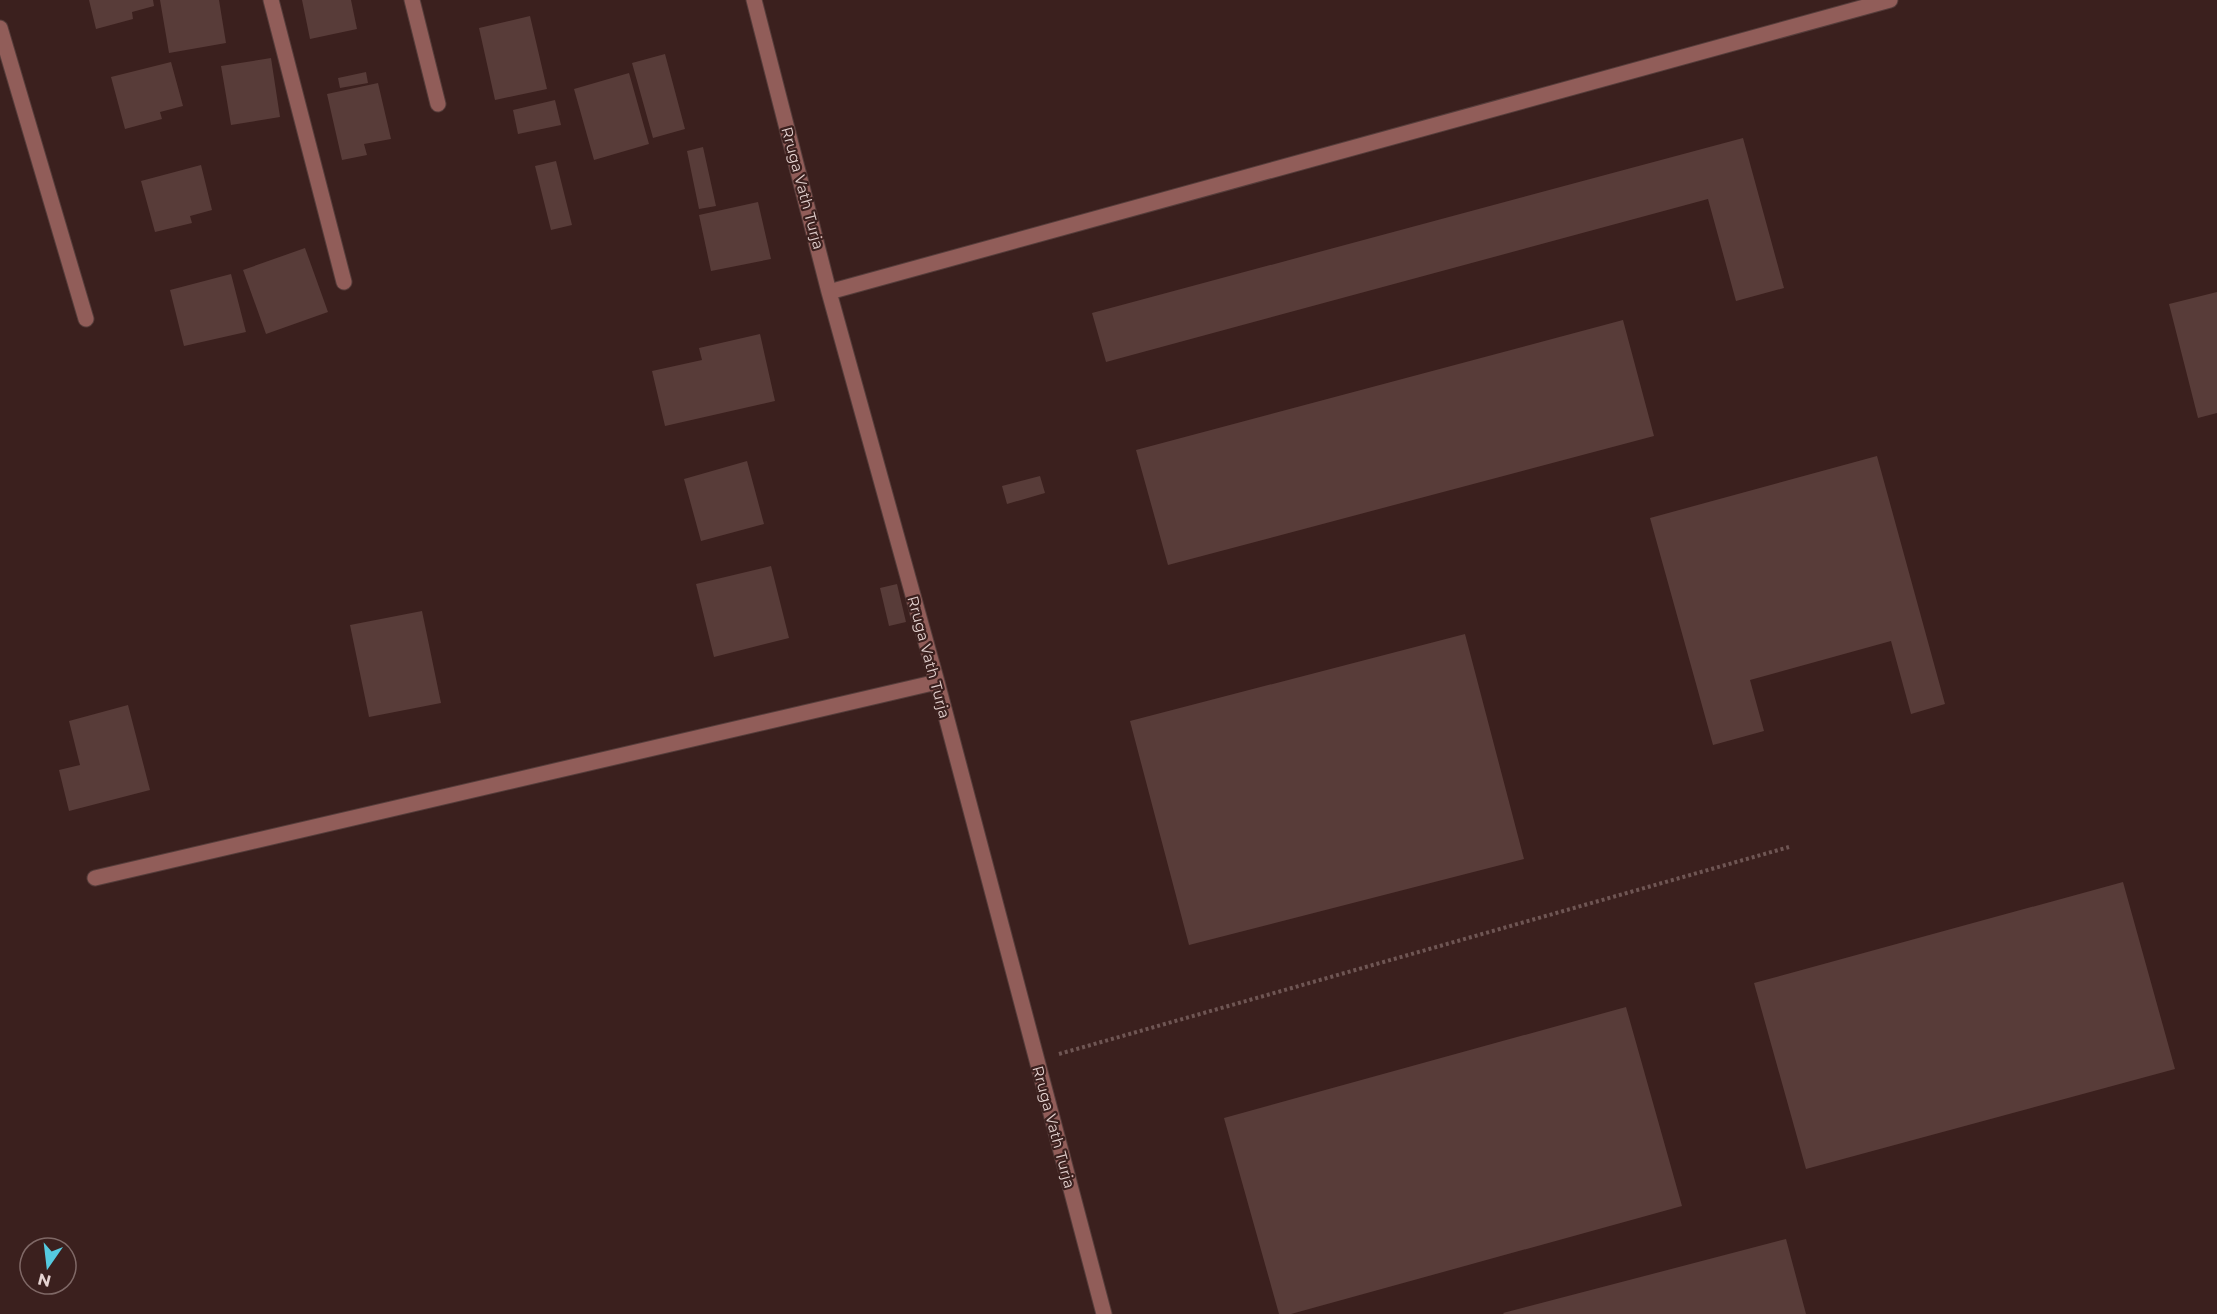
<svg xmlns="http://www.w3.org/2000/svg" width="2217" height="1314" font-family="Montserrat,sans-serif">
<rect width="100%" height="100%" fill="#3b201e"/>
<path fill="#583c39" d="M89,0H153L154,6L132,12L133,19L96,29Z
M160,0H219L226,43L169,53Z
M302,0H351L357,29L310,39Z
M530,16L547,89L495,100L479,28Z
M665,54L685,129L653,138L632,63Z
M271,58L280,117L231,125L221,66Z
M171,62L183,106L160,112L162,119L125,129L111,77Z
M366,72L368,83L340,88L338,78Z
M629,73L649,144L594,160L574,89Z
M378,83L391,139L364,144L367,155L342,160L327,94Z
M555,100L561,125L518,134L513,110Z
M1743,138L1784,288L1736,301L1708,199L1106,362L1092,313Z
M703,147L716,206L699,209L687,151Z
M556,161L572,225L551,230L535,166Z
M201,165L212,210L190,216L192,223L155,232L141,181Z
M758,202L771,259L711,271L699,215Z
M305,248L328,312L266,334L243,270Z
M231,274L246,332L184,346L170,290Z
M2217,292V413L2198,418L2169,304Z
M1623,320L1654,436L1168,565L1136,450Z
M760,334L775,401L665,426L652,371L702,360L699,348Z
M1877,456L1945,704L1911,714L1891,641L1750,680L1764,731L1713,745L1650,518Z
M747,461L764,524L701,541L684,479Z
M1040,476L1045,493L1007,504L1002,486Z
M771,566L789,638L714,657L696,584Z
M897,584L906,622L889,626L880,588Z
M422,611L441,703L369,717L350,625Z
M1465,634L1524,859L1189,945L1130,721Z
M128,705L150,790L69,811L59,770L80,765L69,721Z
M2123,882L2175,1069L1806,1169L1754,983Z
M1626,1007L1682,1206L1291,1314H1279L1224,1118Z
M1786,1239L1806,1314H1504L1503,1313Z"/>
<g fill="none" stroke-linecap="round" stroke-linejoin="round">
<g stroke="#563d3b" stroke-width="17">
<path id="minor" d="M271,0L344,282
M412,0L438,104
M754,0L829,292L937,682L1104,1314
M0,28L86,319
M829,292L1890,0
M95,878L937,682"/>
</g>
<path stroke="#6f5654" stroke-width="4" stroke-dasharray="3 3" stroke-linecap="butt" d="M1059,1054L1789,847"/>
<use href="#minor" stroke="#915d59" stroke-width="15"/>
</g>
<g text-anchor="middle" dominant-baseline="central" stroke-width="4.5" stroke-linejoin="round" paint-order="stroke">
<g font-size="15" fill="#e5d3d1" stroke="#3b201e">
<text transform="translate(803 188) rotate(75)">Rruga Vath Turja</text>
<text transform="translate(929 657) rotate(75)">Rruga Vath Turja</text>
<text transform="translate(1054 1127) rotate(75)">Rruga Vath Turja</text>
</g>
</g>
<g transform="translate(48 1266) rotate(194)"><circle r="28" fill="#3b201e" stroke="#7f6866" stroke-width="1.5"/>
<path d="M0-4.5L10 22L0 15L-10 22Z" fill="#55cae0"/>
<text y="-9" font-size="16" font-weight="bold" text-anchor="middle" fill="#e5d3d1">N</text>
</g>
</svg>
